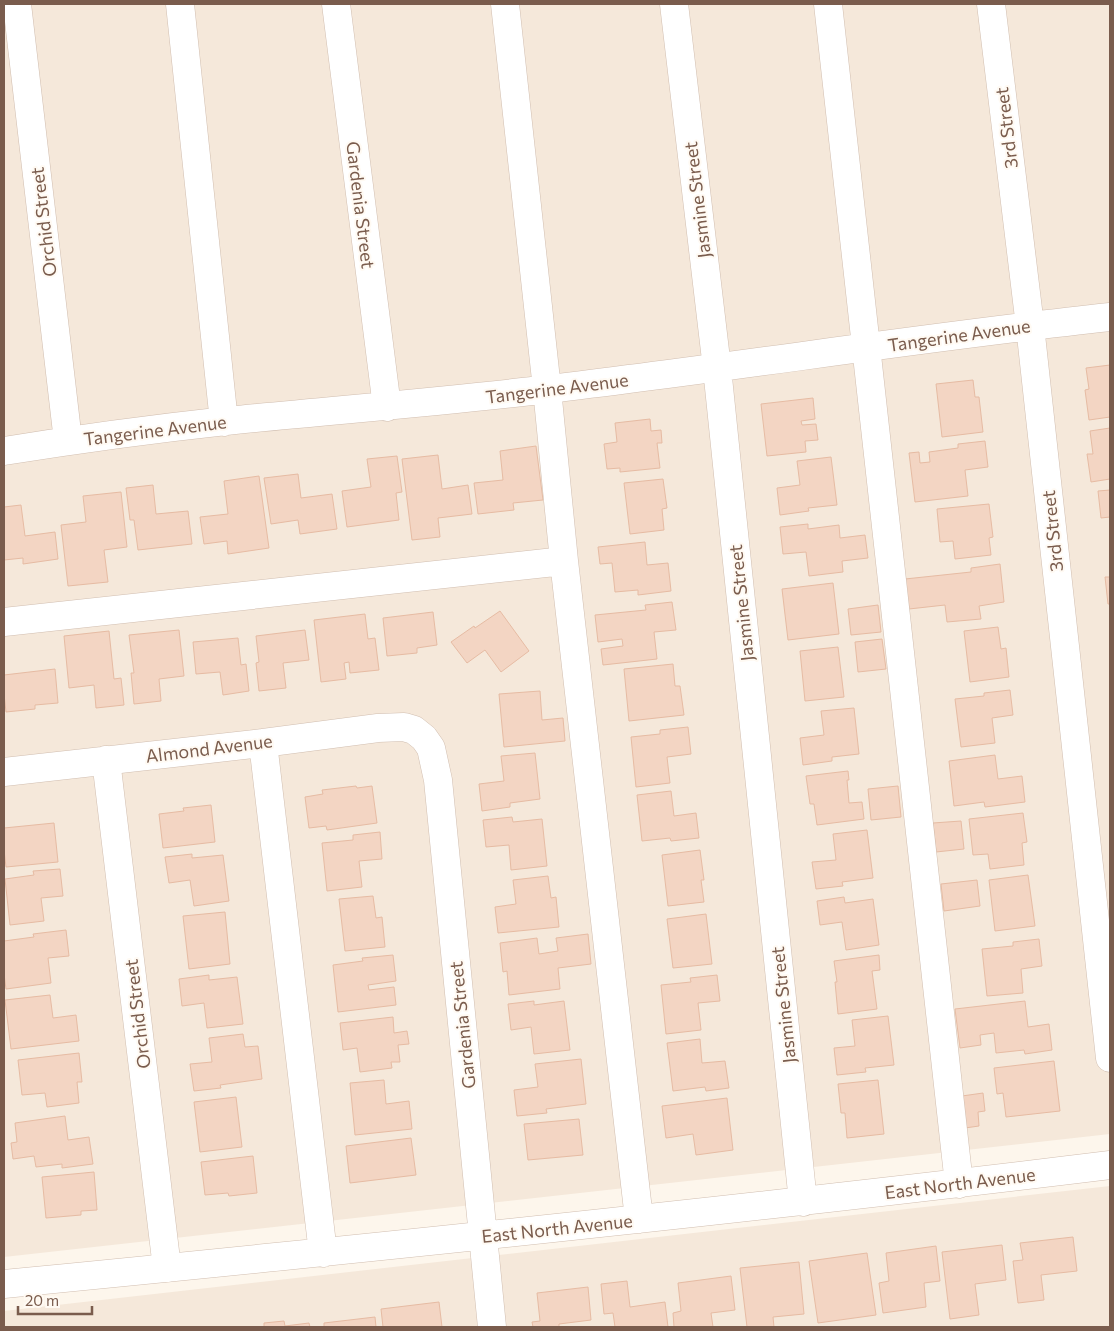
<svg xmlns="http://www.w3.org/2000/svg" width="1114" height="1331" font-family="Commissioner,sans-serif">
<rect width="100%" height="100%" fill="#fdf6ec"/>
<path fill="#f5e8da" d="M4,4H1110V1134L4,1257Z
M1110,1186V1327H4V1311Z"/>
<path fill="#f3d5c3" stroke="#e6bba3" d="M1110,365V417L1089,420L1085,390L1089,389L1086,368Z
M973,380L975,397H979L983,432L942,437L936,384Z
M813,398L815,419L801,421L802,425L816,424L818,440L805,441L806,452L767,456L761,404Z
M650,419L651,431L661,430L662,443H657L660,468L620,472V468L607,469L604,444L617,442L615,423Z
M1110,428V479L1091,482L1087,454H1093L1090,431Z
M985,441L988,467L965,470L968,496L915,502L909,453L919,452L920,463L930,462L929,452L958,448V444Z
M536,446L543,500L513,503L514,510L478,514L474,483L503,480L500,451Z
M438,455L442,489L468,485L472,514L438,518L440,537L412,540L402,459Z
M397,456L402,492L396,493L399,520L347,527L342,491L371,487L367,459Z
M831,457L837,505L808,508L809,511L780,515L777,488L800,485L797,461Z
M298,474L301,498L332,494L337,529L300,534L298,520L271,524L264,478Z
M259,476L269,548L228,554L227,541L204,544L200,517L228,514L224,481Z
M663,479L667,508L662,509L664,530L630,534L624,483Z
M153,485L156,514L188,511L192,544L138,550L134,520H130L126,488Z
M1110,490V517L1101,518L1098,491Z
M121,492L127,547L104,550L108,582L68,586L61,525L86,522L83,496Z
M989,504L993,537L989,538L991,555L955,559L953,541L940,542L937,509Z
M21,505L25,536L55,532L58,559L23,564V558L4,560V507Z
M808,524V529L839,525L840,538L865,535L868,558L842,561L843,572L809,576L806,552L783,554L780,527Z
M645,542L647,565L668,563L671,591L638,595V590L615,592L612,563L600,564L598,547Z
M1000,564L1004,602L979,606L981,619L947,622L945,605L909,609L905,579L971,572V568Z
M1105,577H1110V604H1108Z
M833,583L839,634L788,640L782,589Z
M672,602L676,630L654,632L657,659L603,665L601,649L623,646L622,639L598,642L595,615L646,610L645,605Z
M878,605L881,632L851,635L848,609Z
M500,611L529,651L501,672L485,650L467,663L451,642L474,626L475,628Z
M433,612L437,645L417,648V653L387,656L383,618Z
M365,614L368,639L375,638L379,670L350,673L349,662L344,663L346,679L321,682L314,620Z
M998,627L1001,649L1006,648L1009,677L970,682L964,631Z
M179,630L184,676L159,679L161,701L134,704L131,673H134L129,635Z
M305,630L309,660L283,663L286,688L259,691L256,663L259,662L256,636Z
M109,631L114,679L121,678L124,705L96,708L94,685L69,688L64,636Z
M238,638L241,665L246,664L249,691L223,695L220,672L196,674L193,642Z
M882,639L886,669L858,672L855,642Z
M838,647L844,697L805,701L800,651Z
M673,664L675,686H680L684,715L629,721L624,669Z
M55,669L58,703L35,705V709L6,712L4,694V675Z
M1010,690L1013,715L992,718L995,743L961,747L955,699L984,696V693Z
M540,691L542,720L563,718L565,741L504,747L499,694Z
M854,708L859,754L832,757V761L803,765L800,738L824,735L821,711Z
M688,727L691,754L667,757L670,783L636,787L631,737L660,734V730Z
M535,753L540,799L510,803V807L482,811L479,784L504,781L501,756Z
M995,755L998,779L1022,776L1025,802L985,807L984,802L954,806L949,761Z
M848,771L849,780H847L849,803L862,802L864,819L817,825L814,804H810L806,776Z
M356,786L357,788L372,786L377,823L327,830L326,826L309,828L305,797L323,794L322,790Z
M898,786L901,817L871,820L868,789Z
M671,791L674,816L696,813L699,838L671,841L670,838L642,841L637,795Z
M211,805L215,842L163,848L159,814L184,811L183,808Z
M1023,813L1027,842L1022,843L1024,865L990,869L988,854L973,855L969,819Z
M512,817L513,822L542,819L547,866L511,870L509,845L486,847L483,820Z
M961,821L964,849L936,852L933,823Z
M54,823L58,862L6,867L4,850V828Z
M867,830L873,878L842,882L843,886L816,889L812,862L836,860L833,834Z
M380,832L382,859L359,861L362,887L327,891L322,843L353,840V835Z
M700,850L704,880H701L704,902L668,906L662,855Z
M192,854V858L223,855L229,901L194,906L190,880L169,883L165,857Z
M60,869L63,896L41,898L44,921L10,925L5,879L34,875L33,871Z
M1028,875L1035,926L995,931L989,880Z
M548,876L551,898L556,897L559,927L498,933L495,907L516,904L513,880Z
M977,880L980,906L944,911L941,884Z
M373,896L376,918L382,917L385,947L345,951L339,899Z
M844,897L845,903L873,899L879,945L846,950L842,922L820,925L817,901Z
M225,912L230,964L189,969L183,916Z
M706,914L712,964L673,968L667,919Z
M66,930L69,956L48,958L51,983L6,989L4,974V941L34,937L33,934Z
M588,934L591,964L558,968L560,989L509,995L507,971L503,972L500,943L537,938L539,954L558,951L556,938Z
M1039,939L1042,966L1021,969L1023,993L987,996L982,949L1013,946V942Z
M393,955L396,981L368,985L369,990L394,987L396,1005L338,1012L333,965L363,961L362,958Z
M879,955L880,970L872,971L877,1009L838,1014L835,982H837L834,961Z
M209,975V980L237,977L243,1024L207,1028L204,1003L182,1006L179,979Z
M717,975L720,1001L698,1003L701,1030L666,1034L661,985L691,982L690,978Z
M50,995L53,1018L76,1015L79,1041L11,1049L5,1000Z
M534,1001V1005L564,1001L570,1050L534,1054L531,1027L511,1030L508,1004Z
M1025,1001L1028,1027L1049,1024L1052,1050L1025,1054L1024,1050L996,1053L994,1033L980,1035L981,1045L960,1048L955,1009Z
M888,1016L894,1065L865,1068L866,1072L837,1075L834,1048L855,1046L852,1020Z
M393,1017L394,1033L407,1031L409,1044L398,1045L400,1062H391L392,1068L360,1072L357,1048L343,1050L340,1023Z
M243,1034L245,1047L258,1046L262,1079L220,1085L221,1088L194,1091L190,1064L212,1062L209,1038Z
M700,1039L702,1063L725,1061L729,1088L706,1091L705,1087L673,1091L667,1043Z
M79,1053L82,1082H77L79,1103L47,1107L45,1093L22,1095L18,1060Z
M581,1059L586,1104L546,1109L547,1113L517,1116L514,1090L538,1087L535,1064Z
M1054,1061L1060,1111L1006,1117L1003,1093L997,1094L994,1068Z
M384,1080L386,1104L409,1101L412,1129L355,1135L350,1083Z
M878,1080L884,1134L847,1138L845,1113H841L838,1084Z
M983,1093L985,1111L978,1112L979,1126L965,1128L962,1096Z
M236,1097L242,1147L200,1152L194,1102Z
M727,1098L733,1150L696,1155L693,1134L666,1138L662,1106Z
M65,1116L68,1140L89,1137L93,1164L62,1168V1164L36,1167L34,1156L13,1159L11,1143L17,1142L15,1123Z
M579,1119L583,1155L528,1160L524,1124Z
M411,1138L416,1175L350,1183L346,1146Z
M253,1156L257,1193L229,1196L228,1193L205,1195L201,1162Z
M94,1172L97,1210L81,1211V1215L46,1218L42,1177Z
M1073,1237L1077,1271L1041,1275L1044,1300L1018,1303L1013,1261L1023,1260L1020,1243Z
M1002,1245L1006,1280L975,1284L979,1315L950,1319L942,1252Z
M936,1246L940,1281L924,1283L926,1307L883,1313L879,1283L889,1281L886,1253Z
M867,1253L876,1315L818,1323L809,1261Z
M799,1262L804,1314L773,1317L774,1327H747L740,1268Z
M731,1276L735,1310L711,1313L713,1327H674L673,1313L681,1311L678,1283Z
M627,1281L630,1307L665,1302L668,1327H615L613,1313L604,1314L601,1284Z
M588,1287L591,1320L559,1324V1327H533L532,1322L540,1321L537,1293Z
M439,1302L442,1327H383L381,1309Z
M375,1317L376,1327H324V1323Z
M284,1321L285,1326L309,1323L310,1327H264V1323Z"/>
<g fill="none" stroke-linecap="round" stroke-linejoin="round">
<g stroke="#d1beb0" stroke-width="29">
<path id="minor" d="M17,4L68,441
M180,4L224,422
M336,4L387,407
M505,4L547,389L564,561L639,1219
M674,4L717,368L803,1202
M828,4L959,1184
M991,4L1030,326L1110,1058
M4,451C78,439 152,429 226,421C334,410 442,402 549,389C736,367 923,337 1110,317
M4,622L564,561
M263,743L323,1253
M106,760L167,1268
M4,772L263,743L378,728L404,727L414,730L424,738L431,748L438,780L492,1327
M4,1284C373,1248 742,1210 1110,1165"/>
</g>
<use href="#minor" stroke="#fff" stroke-width="28"/>
</g>
<g text-anchor="middle" dominant-baseline="central" stroke-width="4" stroke-linejoin="round" paint-order="stroke">
<g font-size="18" fill="#7a5c4d" stroke="#fffaf3">
<text transform="translate(1006 128) rotate(-97)">3rd Street</text>
<text transform="translate(697 200) rotate(-97)">Jasmine Street</text>
<text transform="translate(361 205) rotate(83)">Gardenia Street</text>
<text transform="translate(43 222) rotate(-97)">Orchid Street</text>
<text transform="translate(959 335) rotate(-8)">Tangerine Avenue</text>
<text transform="translate(557 388) rotate(-7)">Tangerine Avenue</text>
<text transform="translate(155 430) rotate(-7)">Tangerine Avenue</text>
<text transform="translate(1052 531) rotate(-96)">3rd Street</text>
<text transform="translate(741 603) rotate(-96)">Jasmine Street</text>
<text transform="translate(209 748) rotate(-7)">Almond Avenue</text>
<text transform="translate(783 1005) rotate(-96)">Jasmine Street</text>
<text transform="translate(137 1014) rotate(-97)">Orchid Street</text>
<text transform="translate(462 1025) rotate(-96)">Gardenia Street</text>
<text transform="translate(960 1183) rotate(-7)">East North Avenue</text>
<text transform="translate(557 1228) rotate(-6)">East North Avenue</text>
</g>
</g>
<rect width="1114" height="1331" fill="none" stroke="#7a5c4d" stroke-width="10"/>
<path d="M18 1306v8h74v-8" fill="none" stroke="#7a5c4d" stroke-width="2.5"/>
<text x="25" y="1306" font-size="15" fill="#7a5c4d" stroke="#fffaf3" stroke-width="4" paint-order="stroke">20 m</text>
</svg>
